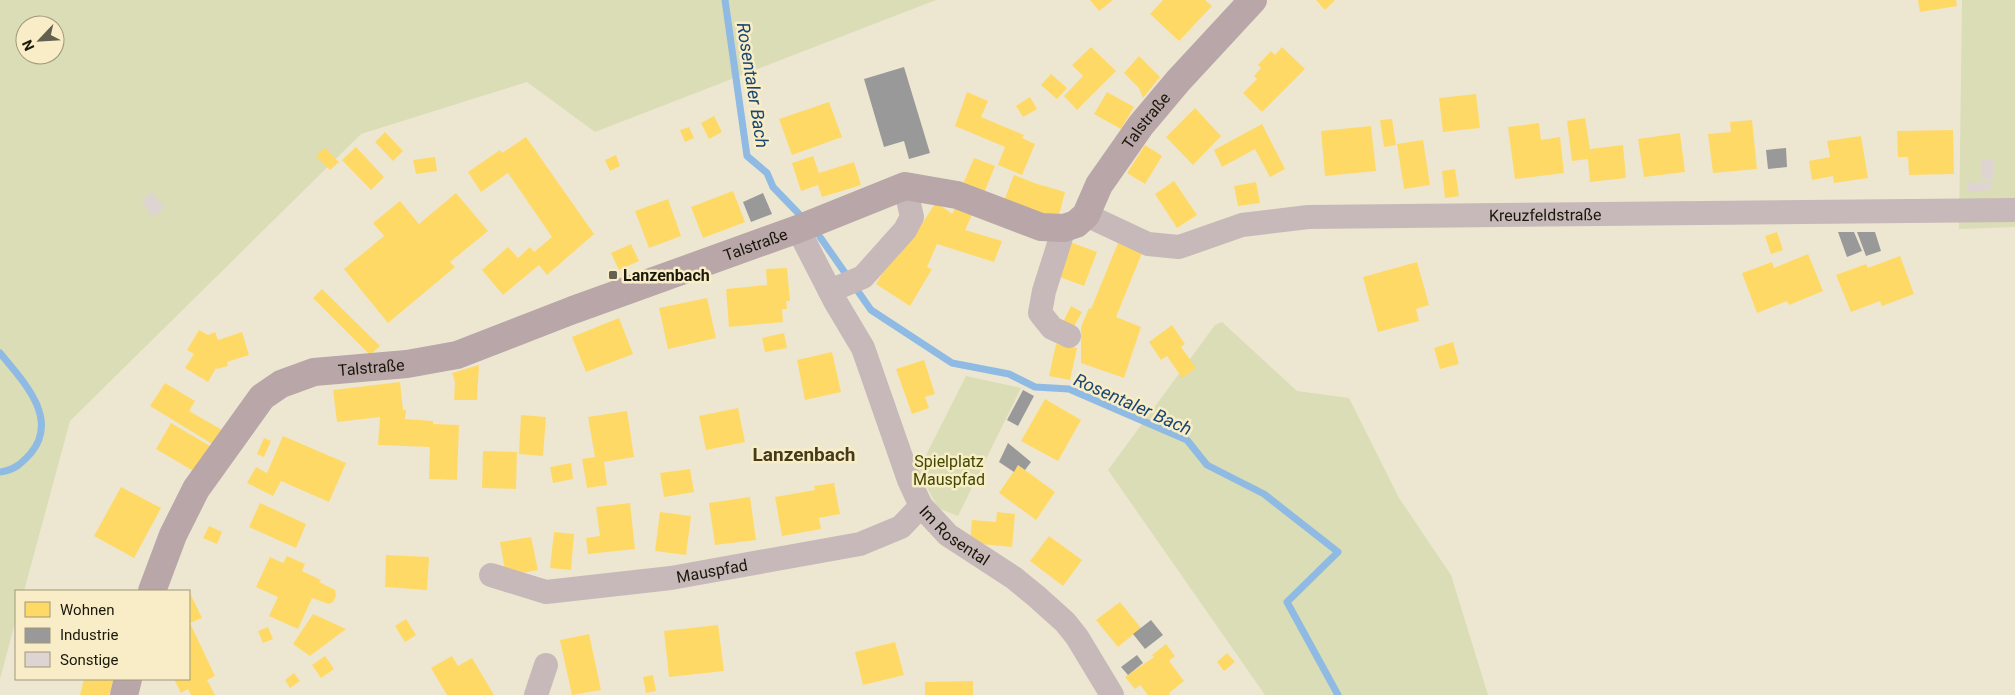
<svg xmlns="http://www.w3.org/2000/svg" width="2015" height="695" font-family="Roboto,sans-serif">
<rect width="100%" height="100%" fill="#ede7d2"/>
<path fill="#daddb5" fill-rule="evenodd" d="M0,0H936L595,132L527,82L361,134L70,421L24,591H16V619L0,679ZM25,25H55V55H25Z
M1962,0H2015V227L1959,229Z
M1222,322L1297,391L1349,398L1399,498L1451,575L1488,695H1265L1108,470L1215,325Z
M966,376L1021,388L958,516L938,508L918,471Z"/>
<path fill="#ffd966" d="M1090,0H1113L1099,11Z
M1163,0H1205L1212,6L1179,41L1150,14Z
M1316,0H1335L1325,10Z
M1918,0H1956L1957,6L1920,12Z
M1091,47L1116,71L1077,110L1064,96L1083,76L1072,65Z
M1282,47L1305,69L1262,112L1243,93L1257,79L1254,76L1261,68L1258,65L1271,51L1275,55Z
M1139,56L1160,77L1143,98L1139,88L1124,73Z
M1051,74L1067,88L1057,99L1041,85Z
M967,92L988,101L981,117L1024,135L1022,138L1035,144L1022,175L998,165L1005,147L955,126Z
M1107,92L1134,107L1121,129L1094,114Z
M1476,94L1480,128L1443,132L1439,98Z
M1030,97L1037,109L1023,117L1016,106Z
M829,102L842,137L792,155L779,119Z
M1195,108L1221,136L1193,165L1166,137Z
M714,116L722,132L709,139L701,123Z
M1585,118L1590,149L1623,145L1626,178L1590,182L1588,159L1572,161L1567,121Z
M1392,119L1396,145L1384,147L1380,120Z
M1752,120L1757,169L1713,173L1708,134L1731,132L1730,122Z
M1539,123L1541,140L1560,137L1564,173L1515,179L1508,127Z
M1262,124L1285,169L1270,177L1255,149L1222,167L1214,150Z
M1371,126L1376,171L1325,176L1321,131Z
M689,127L694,138L685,142L680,130Z
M1953,130L1954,174L1909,175L1908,157H1898L1897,131Z
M385,132L403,151L393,161L375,142Z
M1680,133L1685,172L1644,177L1638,139Z
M1861,136L1868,178L1834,183L1833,176L1812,180L1809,161L1830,157L1827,141Z
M526,137L594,234L547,275L539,265L503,295L482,270L508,247L518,258L530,247L534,252L552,237L508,173L481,192L468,172L500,150L502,153Z
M1423,140L1430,185L1404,189L1397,144Z
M1145,145L1162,156L1145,184L1127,173Z
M356,147L384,177L371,190L342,160Z
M325,148L339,162L330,170L316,156Z
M616,155L620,166L610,171L605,160Z
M813,156L819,173L854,162L861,185L822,197L818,185L801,191L792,163Z
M435,157L437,171L416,174L413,160Z
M974,158L995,166L984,193L963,184Z
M1455,169L1459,196L1445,198L1442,171Z
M1014,175L1034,183L1065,192L1058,219L1004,201Z
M1174,181L1197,215L1177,228L1155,194Z
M1256,182L1260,203L1238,206L1234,186Z
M733,191L745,222L703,238L691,207Z
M456,193L488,231L450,262L455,267L388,323L344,269L384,236L373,223L400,201L419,224Z
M668,199L681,236L649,248L635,211Z
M936,202L952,214L955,208L972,215L965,230L1002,241L994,262L937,244L927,267L932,269L910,306L876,284L898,247L916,233Z
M1777,232L1783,250L1771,254L1765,236Z
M1070,242L1097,252L1084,286L1057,276Z
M1118,243L1142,253L1116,317L1141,327L1124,378L1081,363V327L1089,308L1091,309Z
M631,244L639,261L619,270L611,253Z
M1808,254L1823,291L1789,305L1787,301L1757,313L1742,273L1772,262L1774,268Z
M1900,256L1914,294L1882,306L1880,301L1851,312L1836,275L1866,264L1868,268Z
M1417,262L1429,305L1416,309L1419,321L1378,332L1363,277Z
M787,268L790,301H786L787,309H782L783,322L729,327L726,289L767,285L766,269Z
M322,289L380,346L370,355L313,298Z
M707,298L716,338L668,349L659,308Z
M1071,306L1082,312L1072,330L1062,324Z
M619,318L633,354L586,372L572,337Z
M1172,325L1185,344L1181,347L1196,368L1182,378L1167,356L1161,360L1149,342Z
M199,330L208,335L215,332L218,340L242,332L249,355L227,362L228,366L217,369L216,368L208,382L185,368L194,354L187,350Z
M784,333L787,348L765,352L762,338Z
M1453,342L1459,364L1440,369L1434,348Z
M1056,344L1077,348L1070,380L1049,376Z
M832,352L841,392L805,400L797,360Z
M924,360L935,394L925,397L929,408L912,414L896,369Z
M479,365L477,400H454L455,382L452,373Z
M400,382L403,410H406L405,419L433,421V424L459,425L457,480L429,479L430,447L378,445L380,417L337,422L333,390Z
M165,383L195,401L189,411L222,430L214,445L150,406Z
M1045,399L1081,420L1058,461L1021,441Z
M738,408L745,442L706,450L699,416Z
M627,411L634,457L604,462L607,485L587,488L582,459L595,457L588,417Z
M521,415L546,417L543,456L519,454Z
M171,423L210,446L195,472L156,449Z
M283,436L346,463L329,502L281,481L273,496L247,483L256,467L267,473Z
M264,438L271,441L264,457L257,454Z
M483,451L517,452L516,489L482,488Z
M571,463L573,479L553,483L550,467Z
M1018,465L1055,492L1036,520L999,493Z
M690,469L694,492L664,497L660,473Z
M834,483L840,514L819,518L821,529L782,536L775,497L815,490L814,486Z
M121,487L161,508L134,558L94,536Z
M750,497L756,540L715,545L709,503Z
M260,503L306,524L296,548L249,527Z
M630,503L635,549L588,554L586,538L600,536L596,507Z
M660,512L691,516L686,555L655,551Z
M997,512L1015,514L1012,547L970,543L972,520L996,522Z
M209,526L222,532L217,544L203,538Z
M554,532L574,534L571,570L550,568Z
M1049,536L1082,560L1063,586L1030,561Z
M531,537L538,570L506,576L500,542Z
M386,555L429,557L427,590L385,587Z
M287,556L305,564L302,571L321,580L319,582L335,590L336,596L333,602L329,604L312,598L298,629L269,616L278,597L256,587L270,557L283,563Z
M190,593L202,618L190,623L215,676L207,680L215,695H191L188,689L181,693L174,679H189V594Z
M1120,602L1141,628L1118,647L1096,620Z
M313,614L346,629L310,656L293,644Z
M406,619L416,635L405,642L395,626Z
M718,625L724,671L669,677L664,631Z
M268,627L273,639L263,643L258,631Z
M589,634L601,690L572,695L560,640Z
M895,642L904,675L863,685L855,652Z
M1166,644L1175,656L1169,661L1184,681L1169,693L1170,695H1148L1140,685L1135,689L1125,677L1154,657L1152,655Z
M1227,653L1235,662L1224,671L1217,662Z
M325,656L334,669L321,678L312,665Z
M452,656L458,666L472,658L494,695H447L431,668Z
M294,673L300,681L290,688L285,680Z
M653,675L656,691L646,693L643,677Z
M84,679H114L109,695H80Z
M973,681V695H925V682Z"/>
<path fill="#999" d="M904,67L930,153L909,159L904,141L884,147L864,79Z
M1786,148L1787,167L1768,169L1766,150Z
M763,193L772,214L751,222L743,202Z
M1838,232H1854L1862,251L1847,257Z
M1857,232H1875L1881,251L1866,256Z
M1023,390L1034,396L1018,426L1007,420Z
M1008,443L1031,462L1025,470L1018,465L1014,472L999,462Z
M1151,620L1163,635L1145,649L1133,634Z
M1137,655L1143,663L1128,675L1121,667Z"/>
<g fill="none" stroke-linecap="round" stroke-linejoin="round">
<path stroke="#8ebae3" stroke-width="7" d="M725,0L747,156L767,173L773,187L799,214
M820,237L871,310L952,363L1009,374L1035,387L1069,389L1187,440L1207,465L1264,494L1338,552L1287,602L1338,695
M0,353C22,380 60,418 31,453C22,463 15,470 0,472"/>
</g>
<path fill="#ded5d2" d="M1982,159H1993V179H1982Z
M1991,182V190L1968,192L1967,183Z
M151,192L165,207L154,217L141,202Z"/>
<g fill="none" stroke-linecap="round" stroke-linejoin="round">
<g stroke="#c7b9b9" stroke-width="24">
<path id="s1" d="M1086,215L1148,244L1179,247L1242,225L1308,217L2015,210"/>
<path d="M1064,228L1044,291L1040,313L1052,328L1069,336"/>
<path id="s2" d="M798,229L835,301L863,348L909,480L921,506L948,535L1014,578L1036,596L1065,622L1077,637L1112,695"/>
<path d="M830,291L863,277L905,230L912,217L905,186"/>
<path id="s3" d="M491,575L546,592L671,578L860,544L901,527L921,506"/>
<path d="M536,695L546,665"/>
</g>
<g stroke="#b8a6a8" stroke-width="28">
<path id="s4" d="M152,591L173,535L196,489L262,397L281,384L314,372L407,364L457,355L573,310L798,229L905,186L957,195L1041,227L1064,228L1076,224L1086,215L1099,185L1141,125L1178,81L1253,0"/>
<path d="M124,695L128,679"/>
</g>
</g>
<rect fill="#646050" stroke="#f8edc7" stroke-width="2" x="608" y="270" width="10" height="10" rx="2.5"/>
<g text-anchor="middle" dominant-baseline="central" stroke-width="5" stroke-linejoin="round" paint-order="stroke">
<g font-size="16" fill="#1b170a" stroke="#f8edc7">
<text stroke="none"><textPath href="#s4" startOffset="1210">Talstraße</textPath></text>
<text stroke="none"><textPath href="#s1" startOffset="470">Kreuzfeldstraße</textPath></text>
<text stroke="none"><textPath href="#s4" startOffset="745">Talstraße</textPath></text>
<text stroke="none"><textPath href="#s4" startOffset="340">Talstraße</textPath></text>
<text stroke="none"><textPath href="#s2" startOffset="349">Im Rosental</textPath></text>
<text stroke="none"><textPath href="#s3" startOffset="225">Mauspfad</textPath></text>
</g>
<g font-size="16" font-weight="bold" fill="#1b170a" stroke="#f8edc7" text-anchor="start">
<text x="623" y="275">Lanzenbach</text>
</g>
<g font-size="16" fill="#414900" stroke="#f8edc7">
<text x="949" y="461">Spielplatz<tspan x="949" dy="18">Mauspfad</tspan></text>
</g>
<g font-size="18" font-style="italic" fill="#184572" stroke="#f8edc7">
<text transform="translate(753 85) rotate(81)">Rosentaler Bach</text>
<text transform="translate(1133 404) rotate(24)">Rosentaler Bach</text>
</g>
<g font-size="19" font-weight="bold" fill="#453b1b" stroke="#f8edc7">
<text x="804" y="454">Lanzenbach</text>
</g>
</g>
<rect x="15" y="590" width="175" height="90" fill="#f8edc7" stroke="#a0977b"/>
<rect x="25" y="602" width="25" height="15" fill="#ffd966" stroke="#a0977b"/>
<text x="60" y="615" font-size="15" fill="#1b170a">Wohnen</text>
<rect x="25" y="628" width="25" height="15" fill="#999999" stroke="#a0977b"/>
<text x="60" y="640" font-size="15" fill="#1b170a">Industrie</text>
<rect x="25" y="652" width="25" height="15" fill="#ded5d2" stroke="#a0977b"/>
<text x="60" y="665" font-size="15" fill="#1b170a">Sonstige</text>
<g transform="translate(40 40) rotate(245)"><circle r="24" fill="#f8edc7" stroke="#a0977b"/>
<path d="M0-4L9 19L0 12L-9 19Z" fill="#646050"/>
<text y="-8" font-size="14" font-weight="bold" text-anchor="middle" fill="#1b170a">N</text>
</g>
</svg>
